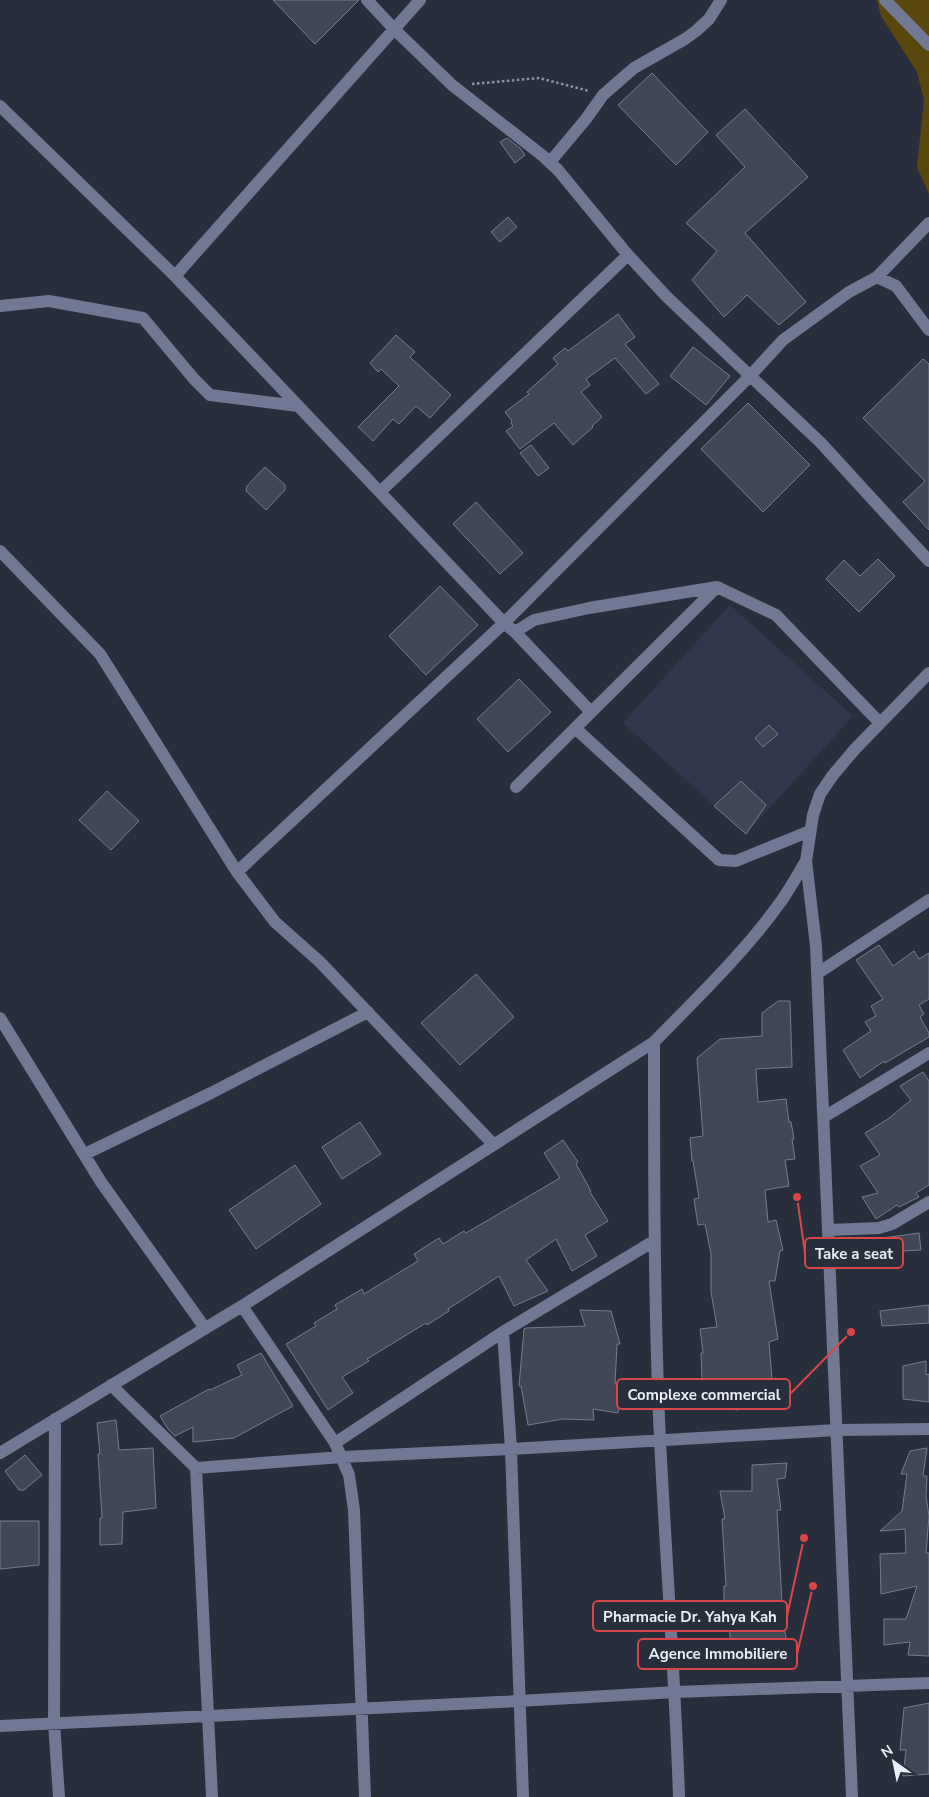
<svg xmlns="http://www.w3.org/2000/svg" width="929" height="1797" font-family="'Nunito Sans',sans-serif">
<rect width="100%" height="100%" fill="#292e3d"/>
<path fill="#30374c" d="M730,605L853,716L746,834L623,723Z"/>
<path fill="#59470e" d="M877,0H929V194L917,167L924,100L917,72L881,16Z"/>
<path fill="#424757" stroke="#767c8e" d="M273,0H359L315,44Z
M652,73L708,132L676,165L618,105Z
M745,109L808,177L745,233L806,302L779,325L747,295L724,317L692,280L717,251L686,223L745,167L716,135Z
M507,138L520,148L525,155L515,163L500,142Z
M508,217L517,227L500,242L491,232Z
M618,314L635,337L625,344L659,384L646,394L615,358L586,379L590,385L581,392L602,417L592,426L593,427L573,445L554,423L520,449L506,431L513,426L511,423L512,421L505,412L529,394L527,392L558,364L553,358L565,348L568,351Z
M396,335L415,352L410,357L451,395L430,418L416,406L399,424L393,419L373,441L358,427L399,386L381,369L378,372L370,363Z
M693,347L730,376L706,405L670,376Z
M923,359L929,364V530L903,502L925,481L863,418Z
M748,403L810,465L763,512L701,449Z
M531,445L549,468L538,476L520,453Z
M265,467L285,485V490L266,510L246,491L247,486Z
M476,502L523,553L500,574L453,524Z
M878,559L895,576L859,612L826,579L844,560L860,576Z
M440,586L478,625L426,675L389,636Z
M519,679L551,712L508,752L477,719Z
M769,725L778,734L763,747L755,738Z
M741,781L766,805L746,834L714,806Z
M107,791L139,821L111,850L79,820Z
M879,945L893,966L914,951L919,959L929,953V999L919,1005L924,1014L920,1017L929,1033V1037L885,1063L884,1061L860,1078L843,1050L871,1031L865,1022L876,1016L871,1006L883,999L856,960Z
M476,974L514,1017L460,1065L421,1023Z
M778,1001H790L792,1067L756,1069L758,1102L786,1099L789,1122H791L794,1139H792L795,1159L785,1160L789,1186L765,1190L768,1222L776,1220L783,1250L780,1251L775,1281H769L778,1339L769,1342L772,1379L776,1378L774,1405L738,1406V1410L703,1406L700,1380H702L701,1353H703L700,1329L717,1327L711,1292V1254L705,1224L698,1225L694,1199L699,1198L693,1161H692L690,1138L703,1136L697,1058L720,1039L762,1036V1013Z
M923,1072L929,1081V1185L916,1193L919,1197L899,1207L897,1205L876,1219L862,1197L878,1193L860,1166L880,1155L865,1133L888,1119L911,1100L900,1086Z
M360,1122L381,1154L342,1179L322,1147Z
M563,1140L578,1162L576,1164L591,1191L590,1192L608,1221L585,1235L597,1256L572,1271L556,1239L526,1260L548,1291L514,1306L499,1276L448,1309L449,1311L427,1325L426,1323L367,1359L369,1361L342,1377L353,1393L328,1410L286,1344L316,1326L314,1323L337,1309L335,1305L362,1289L364,1294L418,1261L414,1254L439,1238L443,1244L464,1231L466,1233L560,1178L544,1153Z
M295,1165L321,1204L256,1249L229,1210Z
M919,1233L921,1250L885,1252L883,1238Z
M929,1305V1323L882,1326L880,1311Z
M580,1310L611,1311L620,1344H617L615,1384L623,1385L618,1413L593,1409L594,1420L563,1419L528,1425L521,1386H519L524,1329L526,1328L585,1326Z
M261,1353L293,1406L234,1438L193,1442V1427L175,1436L168,1429L160,1416L209,1389L210,1390L242,1375L237,1365Z
M926,1361V1375L929,1374V1402L903,1399V1366Z
M116,1420L119,1450L153,1448L156,1508L123,1512L122,1544L100,1545V1518H102L98,1454H100L97,1423Z
M927,1448L923,1476H927L926,1496L929,1516L926,1553H929V1656L908,1655L910,1642L884,1645V1619H906L917,1586L881,1594L880,1554L906,1553L905,1529L880,1531L902,1511L907,1474H901L910,1451Z
M25,1455L42,1475L24,1490H19L5,1471Z
M787,1463L785,1478L777,1479L781,1510H777L782,1603H780L787,1643L797,1642L795,1666H765V1665L727,1668L725,1642L731,1643L727,1611H724V1586H726L722,1519H725L720,1491H752V1465Z
M0,1521H39V1565L0,1569Z
M929,1703V1774L903,1776L906,1750H900L904,1708Z"/>
<g fill="none" stroke-linecap="round" stroke-linejoin="round">
<path stroke="#8f94a0" stroke-width="2.5" stroke-dasharray="2.5 2.5" stroke-linecap="butt" d="M472,84L539,78L589,91"/>
<path stroke="#707893" stroke-width="12" d="M367,0L395,30L452,85L543,156L558,170L628,255L666,296L821,443L929,561
M885,0L929,45
M0,106L175,276L504,623L515,632L591,712
M550,162L586,119L603,95L634,68L685,39L696,31L709,19L721,0
M175,276L420,0
M877,277L929,223
M0,306L49,301L143,318L194,379L210,395L298,406
M380,492L628,255
M0,551L100,654L237,872L275,922L320,962L493,1144
M515,632L534,620L589,608L717,587L776,615L880,723
M575,728L719,860L736,861L810,831
M516,787L717,587
M237,872L504,623L750,376L783,340L849,292L877,277L896,286L929,330
M818,973L929,900
M0,1018L101,1182L205,1328
M654,1042C654,1175 654,1308 660,1440C666,1559 675,1678 679,1797
M824,1117L929,1053
M85,1154L211,1093L368,1012
M829,1230L879,1228L892,1224L929,1202
M242,1306L335,1443L349,1475L354,1510L365,1797
M503,1332L511,1449L523,1797
M111,1385L196,1468L212,1797
M55,1419L54,1723L59,1797
M335,1443L503,1332L654,1241
M0,1453L242,1306L654,1042C698,997 746,951 782,900C791,887 798,874 806,861
M196,1468L342,1457L511,1449L837,1430L929,1429
M0,1726L519,1701L676,1692L929,1683
M852,1797L816,946L806,861L813,815L820,794L833,775L855,749L929,673"/>
</g>
<path fill="none" stroke="#d94647" stroke-width="2" d="M797 1197L805 1253M851 1332L790 1394M804 1538L787 1616M813 1586L797 1654"/>
<g fill="#d94647" stroke="#292e3d" stroke-width="2">
<circle cx="797" cy="1197" r="5"/>
<circle cx="851" cy="1332" r="5"/>
<circle cx="804" cy="1538" r="5"/>
<circle cx="813" cy="1586" r="5"/>
</g>
<g fill="#292e3d" stroke="#d94647" stroke-width="2">
<rect x="805" y="1238" width="98" height="30" rx="5"/>
<rect x="617" y="1379" width="173" height="30" rx="5"/>
<rect x="593" y="1601" width="194" height="30" rx="5"/>
<rect x="638" y="1639" width="159" height="30" rx="5"/>
</g>
<g font-size="15" text-anchor="middle" font-weight="bold" fill="#eaeef8">
<text x="854" y="1259">Take a seat</text>
<text x="704" y="1400">Complexe commercial</text>
<text x="690" y="1622">Pharmacie Dr. Yahya Kah</text>
<text x="718" y="1659">Agence Immobiliere</text>
</g>
<g transform="translate(894 1762) rotate(327)" stroke="#292e3d" stroke-width="4" paint-order="stroke">
<path d="M0-4L9 19L0 12L-9 19Z" fill="#eaeef8"/>
<text y="-8" font-size="14" font-weight="bold" text-anchor="middle" fill="#eaeef8">N</text>
</g>
</svg>
